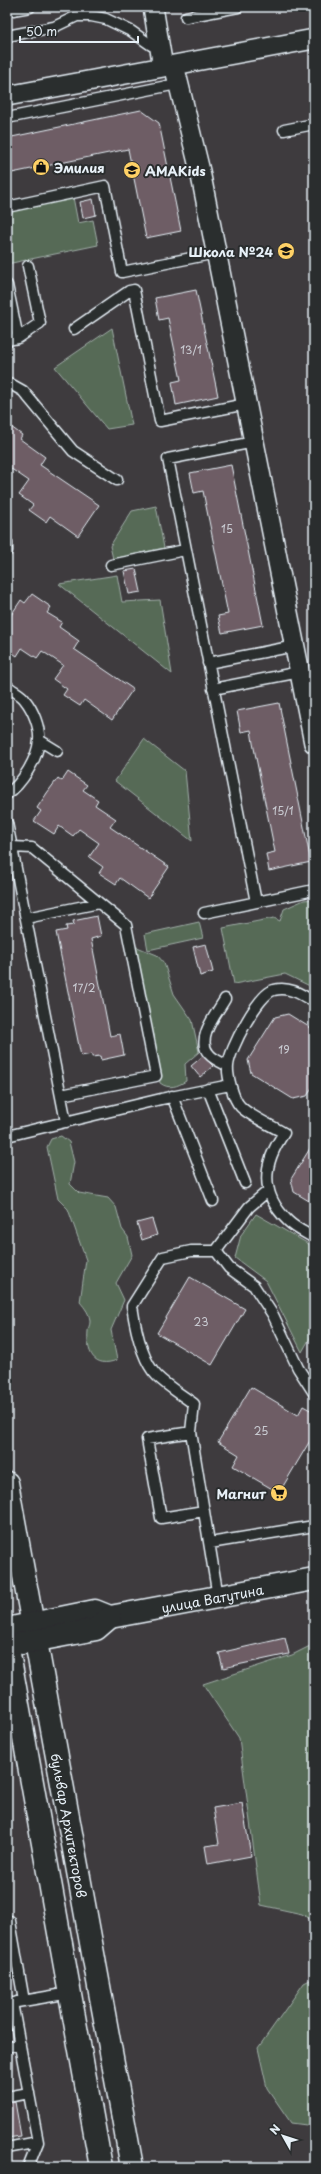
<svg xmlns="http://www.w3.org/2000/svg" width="321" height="2174" font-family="'Playpen Sans',sans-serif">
<rect width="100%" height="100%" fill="#3e3b3e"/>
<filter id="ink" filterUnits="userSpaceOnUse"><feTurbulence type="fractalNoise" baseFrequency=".025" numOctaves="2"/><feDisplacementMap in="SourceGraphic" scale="8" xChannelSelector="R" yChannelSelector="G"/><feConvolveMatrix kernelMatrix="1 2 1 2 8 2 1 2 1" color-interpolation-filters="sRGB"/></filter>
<g filter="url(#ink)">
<path fill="#576b57" stroke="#a0aea8" d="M73,197L78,223L93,220L98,245L7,264V210Z
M112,328L132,425L107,429L55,367Z
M156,506L164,548L113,559L110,546L132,511Z
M117,575L122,602L160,600L172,674L59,584Z
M144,739L185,771L192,841L115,781Z
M314,899V988L285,974L234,984L223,928L274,918L280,921L284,909L304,900Z
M199,922L203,938L148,950L145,934Z
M137,947L157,955L164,963L174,994L192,1020L199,1052L185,1064L186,1081C178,1086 169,1090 160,1083L154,1035L146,1016L132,950Z
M61,1136L69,1142L74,1162L70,1184L79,1193L108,1198L116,1207L122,1229L128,1237L132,1255L116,1283L124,1300L111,1330L117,1360C94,1369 86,1352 88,1331C88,1328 90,1325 90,1322C90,1314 85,1308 80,1302L86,1260L68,1209L58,1199L47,1147L51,1139Z
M256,1214L314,1247V1331L302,1352L266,1281L235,1258L241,1235Z
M314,1644V1922L302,1914L261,1905L239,1738L203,1684L292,1655Z
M314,1978V2126L291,2123L267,2088L258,2048L304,1983Z"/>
<path fill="#6e5d65" stroke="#e8f1f8" d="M141,110L159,123L181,231L146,238L128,149L7,174V138Z
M93,199L96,215L83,218L80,202Z
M196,290L218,396L176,405L172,382L181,380L168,318L159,320L155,298Z
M7,424L22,435L20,439L45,457L40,465L99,505L78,536L50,516L46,522L29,510L33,505L19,495L29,481L7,466Z
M231,465L263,625L222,633L218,616L228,614L206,506L203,491L194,493L190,473Z
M136,569L141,592L129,594L124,571Z
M32,594L51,607L47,613L62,622L59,627L79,641L74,649L133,689L112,720L84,700L80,706L63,695L67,689L53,679L63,665L42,651L37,658L22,648L17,656L7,649V621L21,600L25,603Z
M279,703L311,862L269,871L266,854L275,852L253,743L251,730L241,732L237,711Z
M68,772L87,785L83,790L98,800L95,805L116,819L110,827L169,867L148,898L120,878L116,884L99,873L103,867L89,857L99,843L79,829L73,836L59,826L54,834L34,821L41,811L37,808L47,793L58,778L62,781Z
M97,916L101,936L91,939L110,1036L120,1034L124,1055L101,1060L100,1056L92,1057V1054L81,1056L56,932L67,930L66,926L74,925L73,921Z
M206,944L213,972L200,976L193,947Z
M288,1014L314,1030V1085L307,1096L293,1099L251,1073L248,1060L275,1017Z
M203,1056L213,1066L200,1077L191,1066Z
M314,1142V1204L294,1192L291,1179Z
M152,1219L157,1235L142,1240L137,1223Z
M190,1277L245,1309L212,1365L157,1333Z
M251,1387L298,1415L303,1406L314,1412V1434L279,1493L233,1466L239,1455L218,1442Z
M285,1638L289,1654L223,1668L219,1653Z
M242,1803L251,1856L208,1864L205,1846L219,1844L213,1808Z
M15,2102L21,2136L7,2138V2103Z"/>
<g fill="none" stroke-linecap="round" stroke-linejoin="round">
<g stroke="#e8f1f8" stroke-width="13">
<path id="service" d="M7,11L30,7
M186,17L238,7
M7,36L54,27L77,16H91L106,19L131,31L151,45L160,48
M7,118L177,84
M284,130L314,124
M7,207L105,186L122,272L216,253
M7,285L18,338L7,340
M74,329L129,291L134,290L160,421L246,404
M18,338L40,323L28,266
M7,382L23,391L73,451L117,480
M254,442L168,459L256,902
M7,543V551
M111,565L185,550
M208,663L295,646
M7,689L10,688C15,692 22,695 25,700C33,710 40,727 39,740C38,758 22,784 7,794
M213,689L300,672
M39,740L57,751
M7,823L66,1122
M12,847L32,848L126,925L156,1076L61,1095
M204,913L314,890
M26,918L99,903
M225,999C217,1013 195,1039 209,1054C213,1059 222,1063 228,1066
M314,1002C301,994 289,986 274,990C259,993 229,1050 228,1066C227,1075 233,1099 240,1106C246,1114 274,1127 284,1133C263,1163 259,1193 288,1221C295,1228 306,1233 314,1238
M208,1089L245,1183
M172,1096L213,1201
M7,1136L161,1099L230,1085
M216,1251L229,1268L254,1286L273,1315L298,1368L314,1393
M191,1432L147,1439L161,1518L204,1511
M210,1543L314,1526
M218,1597L191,1432L194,1404C182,1395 167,1386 157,1376C142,1361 135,1326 132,1306L163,1257L191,1251H216L249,1207L269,1190
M7,1922L10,1921L24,2001
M17,2002L70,1993
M12,2003L38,2142L28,2167
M7,2047L20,2044
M7,2097L29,2093
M7,2148L38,2142"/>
</g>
<g stroke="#e8f1f8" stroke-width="22">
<path id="minor" d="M153,7L163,67
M174,65L200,171L314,743
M7,96L314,39"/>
</g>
<g stroke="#e8f1f8" stroke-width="25">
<g id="secondary">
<path id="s1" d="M7,1483L132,2167"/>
<path id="s2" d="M7,1629L95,1611L110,1617L314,1579"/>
<path d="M7,1643L101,2167"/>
<path d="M22,1643L96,1629L110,1617"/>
</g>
</g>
<use href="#service" stroke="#2a2d2e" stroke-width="10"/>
<use href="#minor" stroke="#2a2d2e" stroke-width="19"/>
<use href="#secondary" stroke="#2a2d2e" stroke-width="22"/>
</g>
</g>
<defs>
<g id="shop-disc" transform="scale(0.9)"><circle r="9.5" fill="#ffd166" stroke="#2a2d2e"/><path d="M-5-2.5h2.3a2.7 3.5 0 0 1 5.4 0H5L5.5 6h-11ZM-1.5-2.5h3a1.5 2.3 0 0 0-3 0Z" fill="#111"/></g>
<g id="school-disc" transform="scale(0.9)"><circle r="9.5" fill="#ffd166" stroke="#2a2d2e"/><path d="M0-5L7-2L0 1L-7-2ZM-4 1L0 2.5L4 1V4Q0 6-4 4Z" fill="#111"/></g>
<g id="supermarket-disc" transform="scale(0.9)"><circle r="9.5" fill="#ffd166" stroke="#2a2d2e"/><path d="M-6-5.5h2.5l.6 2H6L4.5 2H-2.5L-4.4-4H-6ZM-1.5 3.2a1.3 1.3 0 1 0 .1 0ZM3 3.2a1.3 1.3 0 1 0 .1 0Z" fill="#111"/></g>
</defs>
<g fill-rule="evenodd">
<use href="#shop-disc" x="41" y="167"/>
<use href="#school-disc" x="132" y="170"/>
<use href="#school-disc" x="286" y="251"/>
<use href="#supermarket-disc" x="279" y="1493"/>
</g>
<g text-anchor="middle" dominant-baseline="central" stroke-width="4" stroke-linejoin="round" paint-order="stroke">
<g font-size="11" fill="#caccd3">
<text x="191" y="349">13/1</text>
<text x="227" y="528">15</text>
<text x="283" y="810">15/1</text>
<text x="84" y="987">17/2</text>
<text x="284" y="1049">19</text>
<text x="201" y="1321">23</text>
<text x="261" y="1430">25</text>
</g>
<g font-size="13" font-weight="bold" fill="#e8f1f8" stroke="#2a2d2e" text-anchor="start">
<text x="54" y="167">Эмилия</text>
<text x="145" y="170">AMAKids</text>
<text x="273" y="251" text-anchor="end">Школа №24</text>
<text x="266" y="1493" text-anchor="end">Магнит</text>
</g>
<g font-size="13" fill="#e8f1f8" stroke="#2a2d2e">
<text stroke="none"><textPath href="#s2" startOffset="210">улица Ватутина</textPath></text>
<text stroke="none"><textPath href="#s1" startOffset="348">бульвар Архитекторов</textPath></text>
</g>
</g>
<rect width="321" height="2174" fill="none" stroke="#2a2d2e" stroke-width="24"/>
<rect x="12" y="12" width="297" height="2150" fill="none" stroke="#e8f1f8" stroke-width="1.5" filter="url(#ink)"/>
<g transform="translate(283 2136) rotate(309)" stroke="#2a2d2e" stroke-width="3" paint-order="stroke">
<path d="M0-3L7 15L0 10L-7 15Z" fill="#e8f1f8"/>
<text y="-6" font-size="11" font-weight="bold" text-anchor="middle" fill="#e8f1f8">N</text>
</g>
<path d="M20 36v6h118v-6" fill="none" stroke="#e8f1f8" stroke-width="2"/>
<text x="26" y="36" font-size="12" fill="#e8f1f8" stroke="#2a2d2e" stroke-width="3" paint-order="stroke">50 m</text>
</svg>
